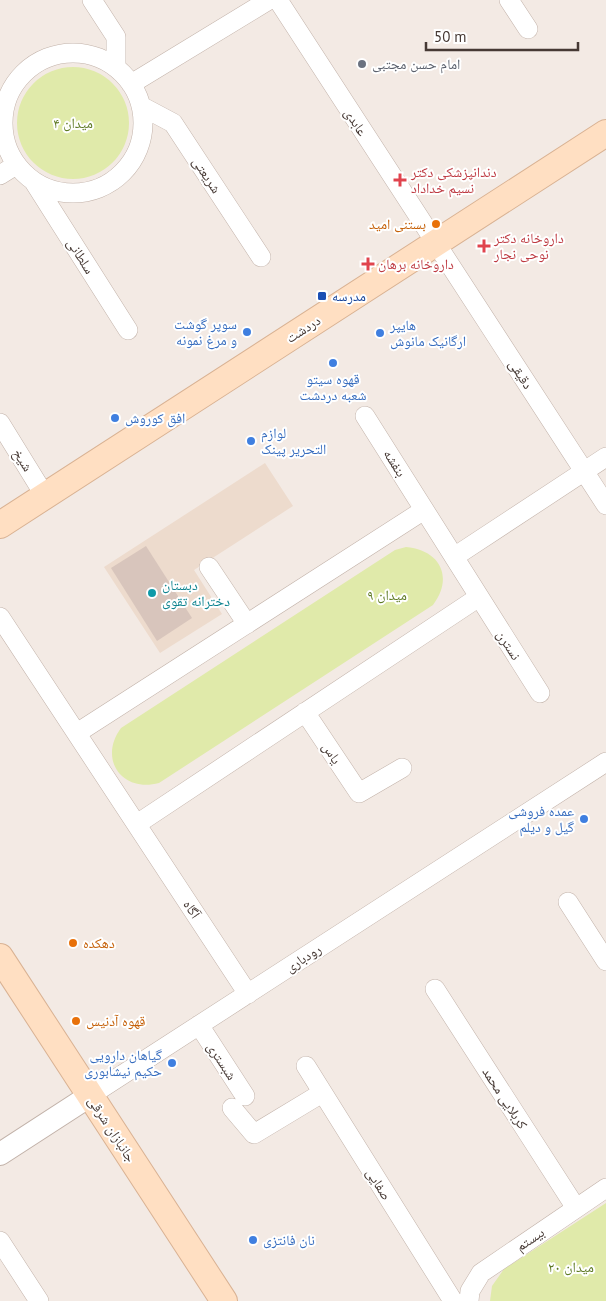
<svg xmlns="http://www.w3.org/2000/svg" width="606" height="1301" font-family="'PT Sans','Noto Naskh Arabic',sans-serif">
<rect width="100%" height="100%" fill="#f3eae4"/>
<path fill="#eddbcd" d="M265,463L293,506L194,570L222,614L160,653L104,567Z"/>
<path fill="#e0eaaa" d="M17 123a56 56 0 1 1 112 0a56 56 0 1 1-112 0Z
M406,547C440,550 454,577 433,605L159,783C122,793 98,759 121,728L395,550Z
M606,1203V1301H490L492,1286L504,1269Z"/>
<path fill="#d8c5bc" d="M146,546L192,618L157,641L111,568Z"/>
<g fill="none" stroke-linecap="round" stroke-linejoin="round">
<g stroke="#c2b2a9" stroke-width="20">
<path id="minor" d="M92,0L116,37V67
M278,0L606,505
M509,0L528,29
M3 123a70 70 0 1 1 140 0a70 70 0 1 1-140 0Z
M131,84L269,0
M141,106L173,123L261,257
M0,175L16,165
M34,182L128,330
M365,416L540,693
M0,423L45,496
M454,557L606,457
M209,567L247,624
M0,617L248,994
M305,712L359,793L402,768
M77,733L424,510
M137,824L479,597
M568,902L606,961
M435,989L576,1208
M199,1025L245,1096
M306,1066L453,1301
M91,1095L606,762
M232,1108L254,1134L322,1093
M0,1241L39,1301
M469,1301L470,1291L481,1273L606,1188"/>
</g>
<g stroke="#c2b2a9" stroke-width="24">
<path id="tertiary" d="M0,1154L91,1095"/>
</g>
<g stroke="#d9b293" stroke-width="28">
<path id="secondary" d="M0,525L606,133
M0,957L224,1301"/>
</g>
<use href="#minor" stroke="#fff" stroke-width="19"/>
<use href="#tertiary" stroke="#fff" stroke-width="22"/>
<use href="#secondary" stroke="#ffdfc2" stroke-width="26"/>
</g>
<circle fill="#6b7280" stroke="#fff" stroke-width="2" cx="362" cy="64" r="5"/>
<g fill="#e0444e" stroke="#fff" stroke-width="2">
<path d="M397.5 172.5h5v5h5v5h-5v5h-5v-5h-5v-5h5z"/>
<path d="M481.5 238.5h5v5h5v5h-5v5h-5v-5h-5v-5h5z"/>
<path d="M365.5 256.5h5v5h5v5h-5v5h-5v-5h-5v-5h5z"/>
</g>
<g fill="#e8710a" stroke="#fff" stroke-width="2">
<circle cx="436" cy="224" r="5"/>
<circle cx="73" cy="943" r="5"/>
<circle cx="76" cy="1021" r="5"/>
</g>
<rect fill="#1a4fb4" stroke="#fff" stroke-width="2" x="317" y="291" width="10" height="10" rx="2.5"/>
<g fill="#3f7fe0" stroke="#fff" stroke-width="2">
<circle cx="247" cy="332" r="5"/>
<circle cx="380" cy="333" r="5"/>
<circle cx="333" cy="363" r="5"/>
<circle cx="115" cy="418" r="5"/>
<circle cx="251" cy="441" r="5"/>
<circle cx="584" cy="819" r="5"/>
<circle cx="172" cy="1063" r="5"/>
<circle cx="253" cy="1240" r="5"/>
</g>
<circle fill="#0f9aa8" stroke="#fff" stroke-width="2" cx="152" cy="593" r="5"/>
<g text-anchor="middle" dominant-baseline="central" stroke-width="4" stroke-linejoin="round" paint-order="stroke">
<g font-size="14" fill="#5b616d" stroke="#fff" text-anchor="start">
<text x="372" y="64">امام حسن مجتبی</text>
</g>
<g font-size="14" fill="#463934" stroke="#fff">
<text transform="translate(356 122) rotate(57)">عابدی</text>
<text transform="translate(207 175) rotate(57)">شریعتی</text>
<text transform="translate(81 256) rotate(58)">سلطانی</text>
<text transform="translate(303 329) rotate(-33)">دردشت</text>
<text transform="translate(521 374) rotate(57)">دقیقی</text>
<text transform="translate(23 460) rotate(58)">شیخ</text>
<text transform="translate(395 463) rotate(58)">بنفشه</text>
<text transform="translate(509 645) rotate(58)">نسترن</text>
<text transform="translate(332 753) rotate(57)">یاس</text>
<text transform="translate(192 909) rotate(57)">آگاه</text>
<text transform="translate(303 958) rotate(-33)">رودباری</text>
<text transform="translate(222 1061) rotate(57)">شبستری</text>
<text transform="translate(505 1098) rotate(57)">کربلایی محمد</text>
<text transform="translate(112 1129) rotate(57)">جانبازان شرقی</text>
<text transform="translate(379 1184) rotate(58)">صفایی</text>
<text transform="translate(530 1239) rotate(-34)">بیستم</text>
</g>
<g font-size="14" fill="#5e7a24" stroke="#fff">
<text x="73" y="123">میدان ۴</text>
<text x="387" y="595">میدان ۹</text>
<text x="571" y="1267">میدان ۲۰</text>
</g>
<g font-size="14" fill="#be3a42" stroke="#fff" text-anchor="start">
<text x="411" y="172">دندانپزشکی دکتر<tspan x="411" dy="16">نسیم خداداد</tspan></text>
<text x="494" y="238">داروخانه دکتر<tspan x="494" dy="16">نوحی نجار</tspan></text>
<text x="378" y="264">داروخانه برهان</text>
</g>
<g font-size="14" fill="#c56008" stroke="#fff" text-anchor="start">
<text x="426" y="224" text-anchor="end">بستنی امید</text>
<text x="83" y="943">دهکده</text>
<text x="86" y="1021">قهوه آدنیس</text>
</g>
<g font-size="14" fill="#164399" stroke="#fff" text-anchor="start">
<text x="332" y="296">مدرسه</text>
</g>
<g font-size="14" fill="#366cbe" stroke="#fff" text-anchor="start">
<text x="237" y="324" text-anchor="end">سوپر گوشت<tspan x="237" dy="16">و مرغ نمونه</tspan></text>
<text x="390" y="325">هایپر<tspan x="390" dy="16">ارگانیک مانوش</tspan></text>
<text x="333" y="379" text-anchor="middle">قهوه سیتو<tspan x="333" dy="16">شعبه دردشت</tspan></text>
<text x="125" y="418">افق کوروش</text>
<text x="261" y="433">لوازم<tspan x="261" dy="16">التحریر پینک</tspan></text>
<text x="574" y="811" text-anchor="end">عمده فروشی<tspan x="574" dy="16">گیل و دیلم</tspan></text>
<text x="162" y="1055" text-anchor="end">گیاهان دارویی<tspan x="162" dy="16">حکیم نیشابوری</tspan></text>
<text x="263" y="1240">نان فانتزی</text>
</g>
<g font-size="14" fill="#0d838f" stroke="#fff" text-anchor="start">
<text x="162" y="585">دبستان<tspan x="162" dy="16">دخترانه تقوی</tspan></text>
</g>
</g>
<path d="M426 42v8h152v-8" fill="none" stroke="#463934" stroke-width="2.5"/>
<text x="434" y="42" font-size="15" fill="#463934" stroke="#ffffff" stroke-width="4" paint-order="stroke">50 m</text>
</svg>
